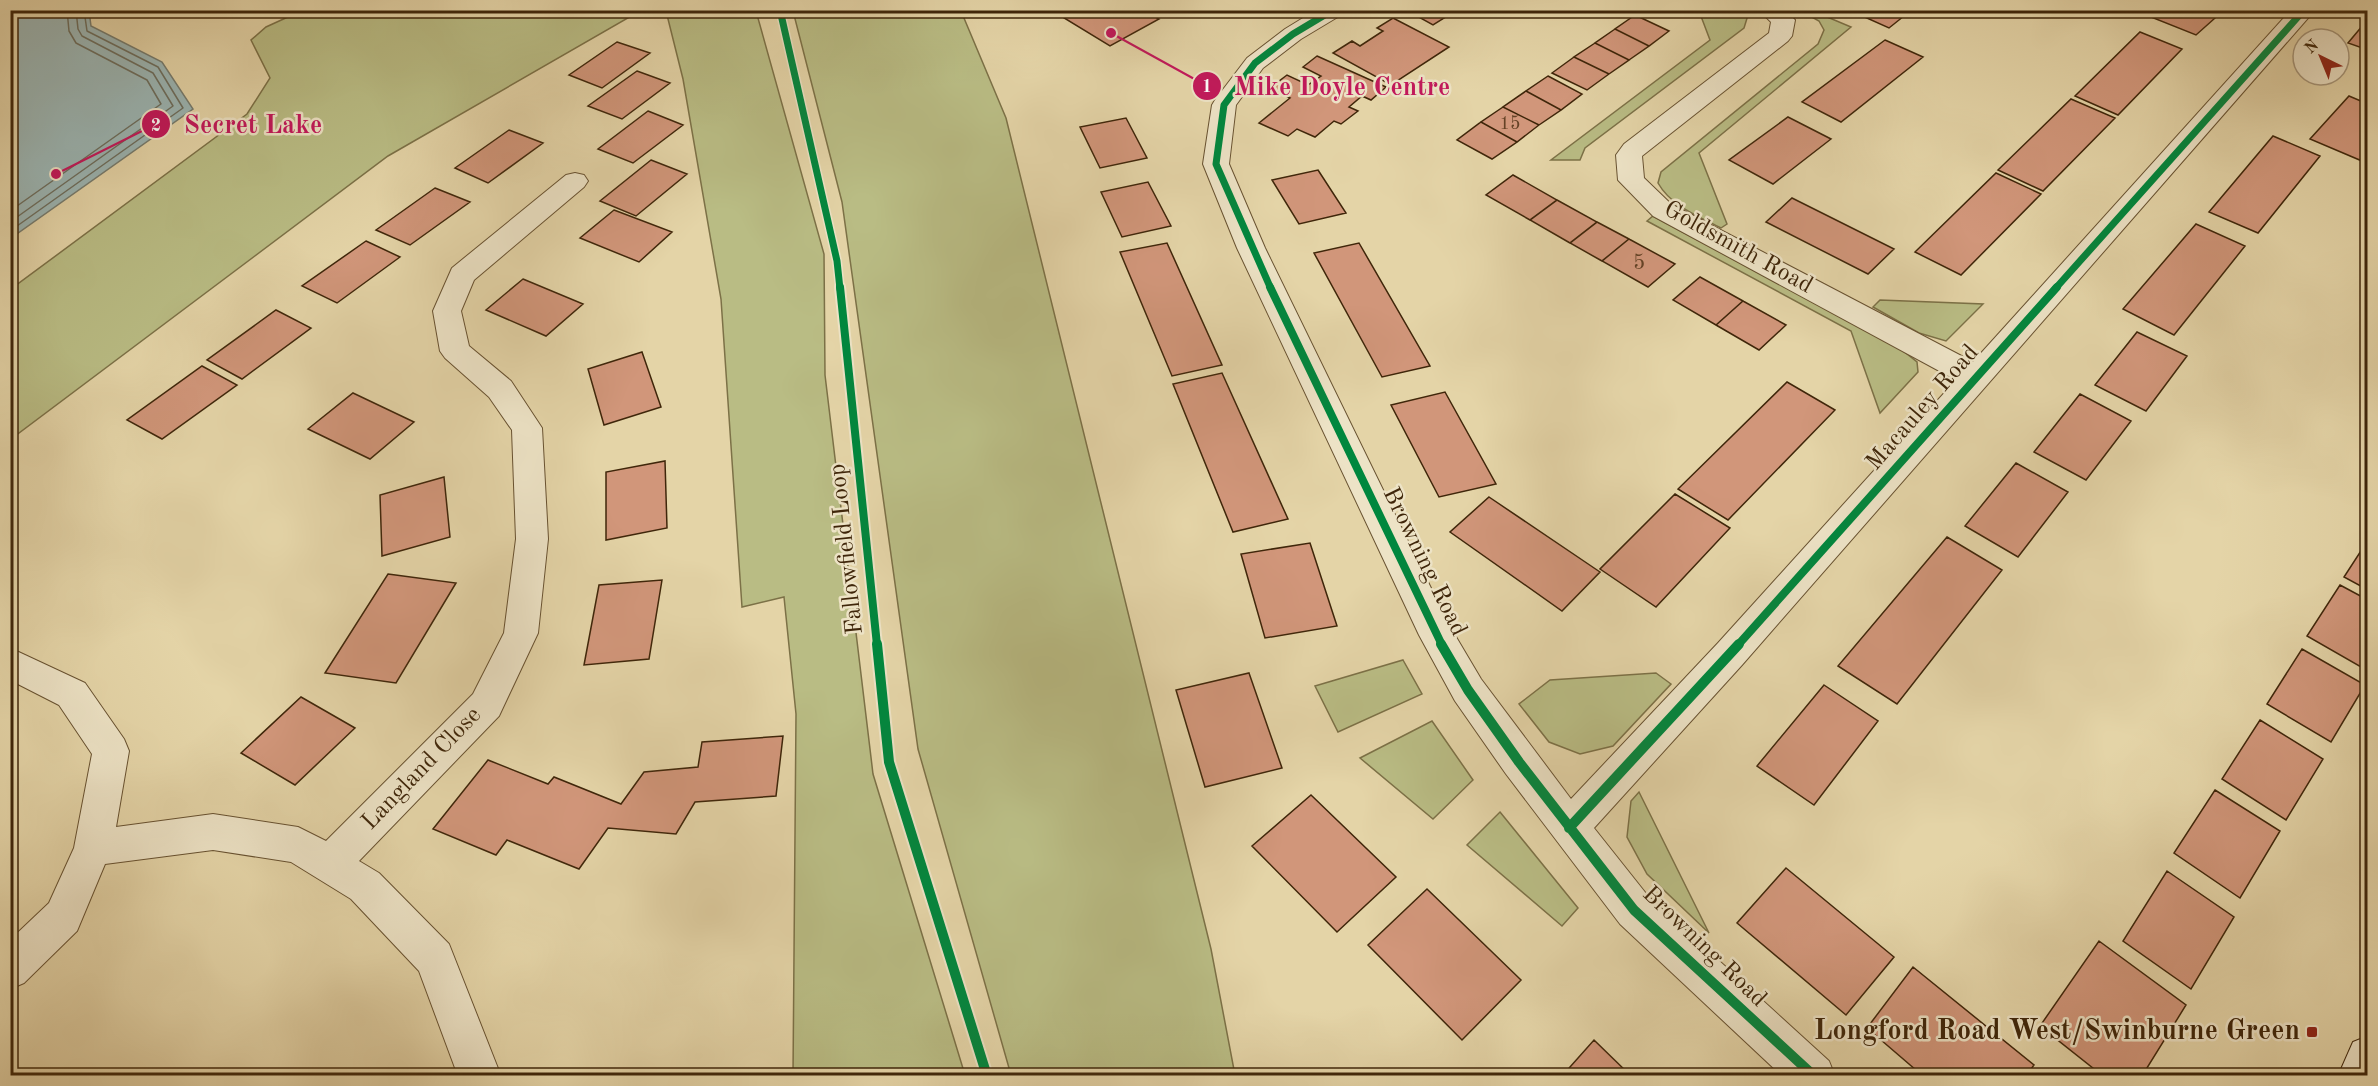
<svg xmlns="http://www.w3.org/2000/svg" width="2378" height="1086" font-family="'Old Standard TT',serif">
<rect width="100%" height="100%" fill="#e4d4a7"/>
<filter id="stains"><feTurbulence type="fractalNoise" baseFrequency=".00333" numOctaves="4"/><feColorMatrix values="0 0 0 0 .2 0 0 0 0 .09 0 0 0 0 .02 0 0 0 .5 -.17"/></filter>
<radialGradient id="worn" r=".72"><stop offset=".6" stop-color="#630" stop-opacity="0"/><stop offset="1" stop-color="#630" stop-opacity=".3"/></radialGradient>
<path fill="#b9bc84" stroke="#7c7147" stroke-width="1.5" d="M301,11H640L388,156L11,439V289L247,114L270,78L251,40L266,27Z
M666,11H756L824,254L825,375L873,774L965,1075H793L796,714L784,597L742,607L721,299L683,79Z
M793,11H961L1006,118L1211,949L1235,1075H1011L918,749L842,202Z
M1699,11H1746L1748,15L1744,28L1585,148L1580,160H1551L1710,40Z
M1801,11H1813L1851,27L1699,153L1727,224L1721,228C1698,216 1671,206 1658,183L1661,172L1818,44L1824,30L1819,21Z
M1653,216L1902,350L1917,362L1918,372L1880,413L1851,331L1647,221Z
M1880,300L1983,304L1946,341L1919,333L1873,307Z
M1403,660L1422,694L1338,732L1315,686Z
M1656,673L1671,684L1613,746L1580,754L1549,742L1519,704L1550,680Z
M1432,721L1473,780L1433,819L1360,758Z
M1639,792L1709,933L1647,874L1627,837L1631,801Z
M1500,812L1578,908L1562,926L1467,845Z"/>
<path fill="#9bb5b3" stroke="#767c6f" stroke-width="1.5" d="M29,10L89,11L91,26L162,62L193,109L11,238V21Z"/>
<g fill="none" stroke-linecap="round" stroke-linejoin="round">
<path stroke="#6d6e5e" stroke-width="1.5" d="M10,211L161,104L147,80L76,43L69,31L67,10
M10,222L173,106L153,73L82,36L78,29L76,10
M10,231L183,108L158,67L87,31L84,10"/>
</g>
<path fill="#d1967a" stroke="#3f260a" stroke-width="1.5" d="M1051,10H1143L1159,19L1110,46Z
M1406,10H1457L1433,25Z
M1849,10H1905L1909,12L1889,28Z
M2158,10H2224L2196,35L2151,17Z
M1635,15L1669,31L1649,46L1615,29Z
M1393,18L1449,47L1391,85L1333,53L1352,41L1360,46L1383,31L1377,28Z
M2368,19V50L2348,43Z
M1615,29L1649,46L1629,60L1595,43Z
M2140,32L2182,49L2118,115L2075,96Z
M1885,40L1923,57L1841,122L1802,102Z
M617,42L650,53L602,88L569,75Z
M1595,43L1629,60L1609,74L1574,57Z
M1317,56L1386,87L1371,100L1362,96L1349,107L1358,111L1341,124L1334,121L1315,137L1297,129L1288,136L1259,123L1290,98L1270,88L1287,75L1308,85L1321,76L1303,67Z
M1574,57L1609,74L1587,90L1552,73Z
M637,71L670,83L622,119L588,106Z
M1548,76L1582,94L1561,110L1526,91Z
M1526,91L1561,110L1539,125L1503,107Z
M2349,96L2368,104V155L2362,161L2310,139Z
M2071,99L2115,118L2043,191L1998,170Z
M1503,107L1539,125L1517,142L1481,122Z
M648,111L683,125L633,163L598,149Z
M1788,117L1831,139L1773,184L1729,160Z
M1126,118L1147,158L1100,168L1080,127Z
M1481,122L1517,142L1492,159L1457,140Z
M509,130L543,143L488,183L455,168Z
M2273,136L2320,156L2258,233L2209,212Z
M651,160L687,174L636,216L600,201Z
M1318,170L1346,213L1299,224L1272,180Z
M1996,173L2041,194L1961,275L1915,252Z
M1513,175L1557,200L1530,220L1486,195Z
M1148,182L1171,226L1122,237L1101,192Z
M435,188L470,202L410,245L376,230Z
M1792,198L1894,249L1868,274L1766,222Z
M1557,200L1597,222L1570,243L1530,220Z
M614,210L672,232L639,262L580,238Z
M1597,222L1629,239L1602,261L1570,243Z
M2196,224L2245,246L2174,335L2123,309Z
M1629,239L1675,264L1648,287L1602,261Z
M366,241L400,257L337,303L302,286Z
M1167,243L1222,365L1172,376L1120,252Z
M1359,243L1430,366L1382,377L1314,253Z
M1700,277L1743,301L1716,325L1673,300Z
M523,279L583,304L546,336L486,310Z
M1743,301L1786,325L1759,350L1716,325Z
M276,310L311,328L242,379L207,360Z
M2137,332L2187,356L2146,411L2095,385Z
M642,352L661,407L604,425L588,369Z
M202,366L237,385L162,439L127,420Z
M1222,373L1288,519L1233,532L1173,384Z
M1787,382L1835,410L1728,520L1678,489Z
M1445,392L1496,484L1439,497L1391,405Z
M353,393L414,422L370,459L308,429Z
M2080,394L2131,421L2086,480L2034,452Z
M665,461L667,528L606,540V472Z
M2016,463L2068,492L2018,557L1965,526Z
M444,477L450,537L382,556L380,495Z
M1675,494L1730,528L1656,607L1600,569Z
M1489,497L1600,572L1562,611L1450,532Z
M1947,537L2002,570L1897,704L1838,666Z
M2368,540V590L2344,577Z
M1310,543L1337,626L1265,638L1241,554Z
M388,574L456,583L396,683L325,673Z
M662,580L649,659L584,665L599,585Z
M2340,585L2368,600V671L2307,636Z
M2302,649L2365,685L2331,742L2267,704Z
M1249,673L1282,768L1205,787L1176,690Z
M1824,685L1878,721L1814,805L1757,766Z
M301,697L355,728L295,785L241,753Z
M2260,720L2323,759L2286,820L2222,779Z
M783,736L776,796L695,802L676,834L608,828L579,869L507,840L496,855L433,829L488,760L548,784L554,777L621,804L644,772L698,767L702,742Z
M2215,790L2280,831L2240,898L2174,853Z
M1311,795L1396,877L1337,932L1252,846Z
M1786,868L1894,957L1846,1015L1737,923Z
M2167,871L2234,917L2191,989L2123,941Z
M1427,889L1521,980L1462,1040L1368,945Z
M2099,941L2186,1005L2142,1076H2103L2040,1026Z
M1913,967L2034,1065L2026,1076H1923L1867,1028Z
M1594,1040L1631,1076H1562Z"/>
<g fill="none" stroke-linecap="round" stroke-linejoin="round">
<g stroke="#685231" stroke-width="2">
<path id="street" d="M1316,10H1344L1341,15L1301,39L1263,68L1236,105L1229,164L1265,248L1449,625L1481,679L1571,799L1718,643L1956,380L1653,216L1618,180L1616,155L1624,144L1769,33L1771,22L1759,10H1785L1795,20L1792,36L1788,41L1642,156L1644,178L1671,204L1973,362L2291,10H2315L1742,665L1594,828L1648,896L1829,1061L1835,1076H1782L1620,924L1506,774L1455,701L1419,635L1237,248L1203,164L1212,105L1215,100L1247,58L1285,29Z
M575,173L584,175L588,181L584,187L474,280L461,311L469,346L511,381L542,428L548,539L538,633L499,716L359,861L379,873L449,944L501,1076H458L419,971L351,899L291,862L213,850L105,864L77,931L24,983L10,989V940L49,903L74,848L92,754L59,705L10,680V648L85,683L124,739L129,751L116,827L213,814L298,827L326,841L473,694L504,633L516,539L512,430L489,397L445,358L440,351L433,311L452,268L566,175Z"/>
</g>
<g stroke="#3f260a" stroke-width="2">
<path id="secondary" d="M2368,1036V1076H2338L2353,1042Z"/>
</g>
<use href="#street" fill="#ede3c6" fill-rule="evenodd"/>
<use href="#secondary" fill="#ede3c6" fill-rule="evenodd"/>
<g stroke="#ede3c6" stroke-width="10">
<path id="cycleway-far2" d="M780,10L837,261L840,289
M1271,289L1216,164L1224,105L1255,63L1293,34L1333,10
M2055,289L2304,10"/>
</g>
<g stroke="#ede3c6" stroke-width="12">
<path id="cycleway-far1" d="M840,287L877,645
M1270,287L1442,645
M1738,645L2057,287"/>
</g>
<g stroke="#ede3c6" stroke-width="14">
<path id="cycleway" d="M877,644L889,762L987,1076
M1441,644L1468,690L1519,762L1634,910L1814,1076
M1569,828L1739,644"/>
</g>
<use href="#cycleway-far2" stroke="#00873e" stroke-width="7"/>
<use href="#cycleway-far1" stroke="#00873e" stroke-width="8"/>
<use href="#cycleway" stroke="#00873e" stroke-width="10"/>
</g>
<rect fill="#8f2418" stroke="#ede3c6" stroke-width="2" x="2306" y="1026" width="12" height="12" rx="3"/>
<g text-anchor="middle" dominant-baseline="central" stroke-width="5" stroke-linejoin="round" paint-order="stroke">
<g font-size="18" fill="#644226">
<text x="1510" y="124">15</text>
</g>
<g font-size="21" fill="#644226">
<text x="1639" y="263">5</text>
</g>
<g font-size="24" fill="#3f260a" stroke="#ede3c6">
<text transform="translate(1738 248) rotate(29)">Goldsmith Road</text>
<text transform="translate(1923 408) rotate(-49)">Macauley Road</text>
<text transform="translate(847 549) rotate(-96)">Fallowfield Loop</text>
<text transform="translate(1424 562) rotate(64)">Browning Road</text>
<text transform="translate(422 769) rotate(-46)">Langland Close</text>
<text transform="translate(1704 947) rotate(44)">Browning Road</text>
</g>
<g font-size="28" font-weight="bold" fill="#3f260a" stroke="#ede3c6" text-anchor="end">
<text x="2300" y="1032">Longford Road West/Swinburne Green</text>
</g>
</g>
<path fill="none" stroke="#c2185b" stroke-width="2" d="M1111 33L1207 86M56 174L156 124"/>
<g fill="#c2185b" stroke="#ede3c6" stroke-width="2">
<circle cx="1111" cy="33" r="6"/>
<circle cx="56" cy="174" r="6"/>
<circle cx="1207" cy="86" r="15"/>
<circle cx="156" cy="124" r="15"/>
</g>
<g font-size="18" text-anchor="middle" font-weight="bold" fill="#fff">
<text x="1207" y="92">1</text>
<text x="156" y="131">2</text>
</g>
<g font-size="26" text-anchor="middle" font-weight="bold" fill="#c2185b" stroke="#ede3c6" stroke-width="5" stroke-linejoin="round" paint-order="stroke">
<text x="1342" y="95">Mike Doyle Centre</text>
<text x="253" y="133">Secret Lake</text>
</g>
<rect width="2378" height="1086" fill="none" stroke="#e4d4a7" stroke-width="36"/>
<rect x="12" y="12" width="2354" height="1062" fill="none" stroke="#3f260a" stroke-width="3"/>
<rect x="18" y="18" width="2342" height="1050" fill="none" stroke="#3f260a" stroke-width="1.5"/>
<g transform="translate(2321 57) rotate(317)"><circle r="28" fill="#ede3c6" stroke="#a7977b" stroke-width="1.5"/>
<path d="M0-4.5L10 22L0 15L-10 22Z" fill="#8f2418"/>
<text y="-9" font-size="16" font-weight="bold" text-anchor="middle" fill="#3f260a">N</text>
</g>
<rect width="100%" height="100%" filter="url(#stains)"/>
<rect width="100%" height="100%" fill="url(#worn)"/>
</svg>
